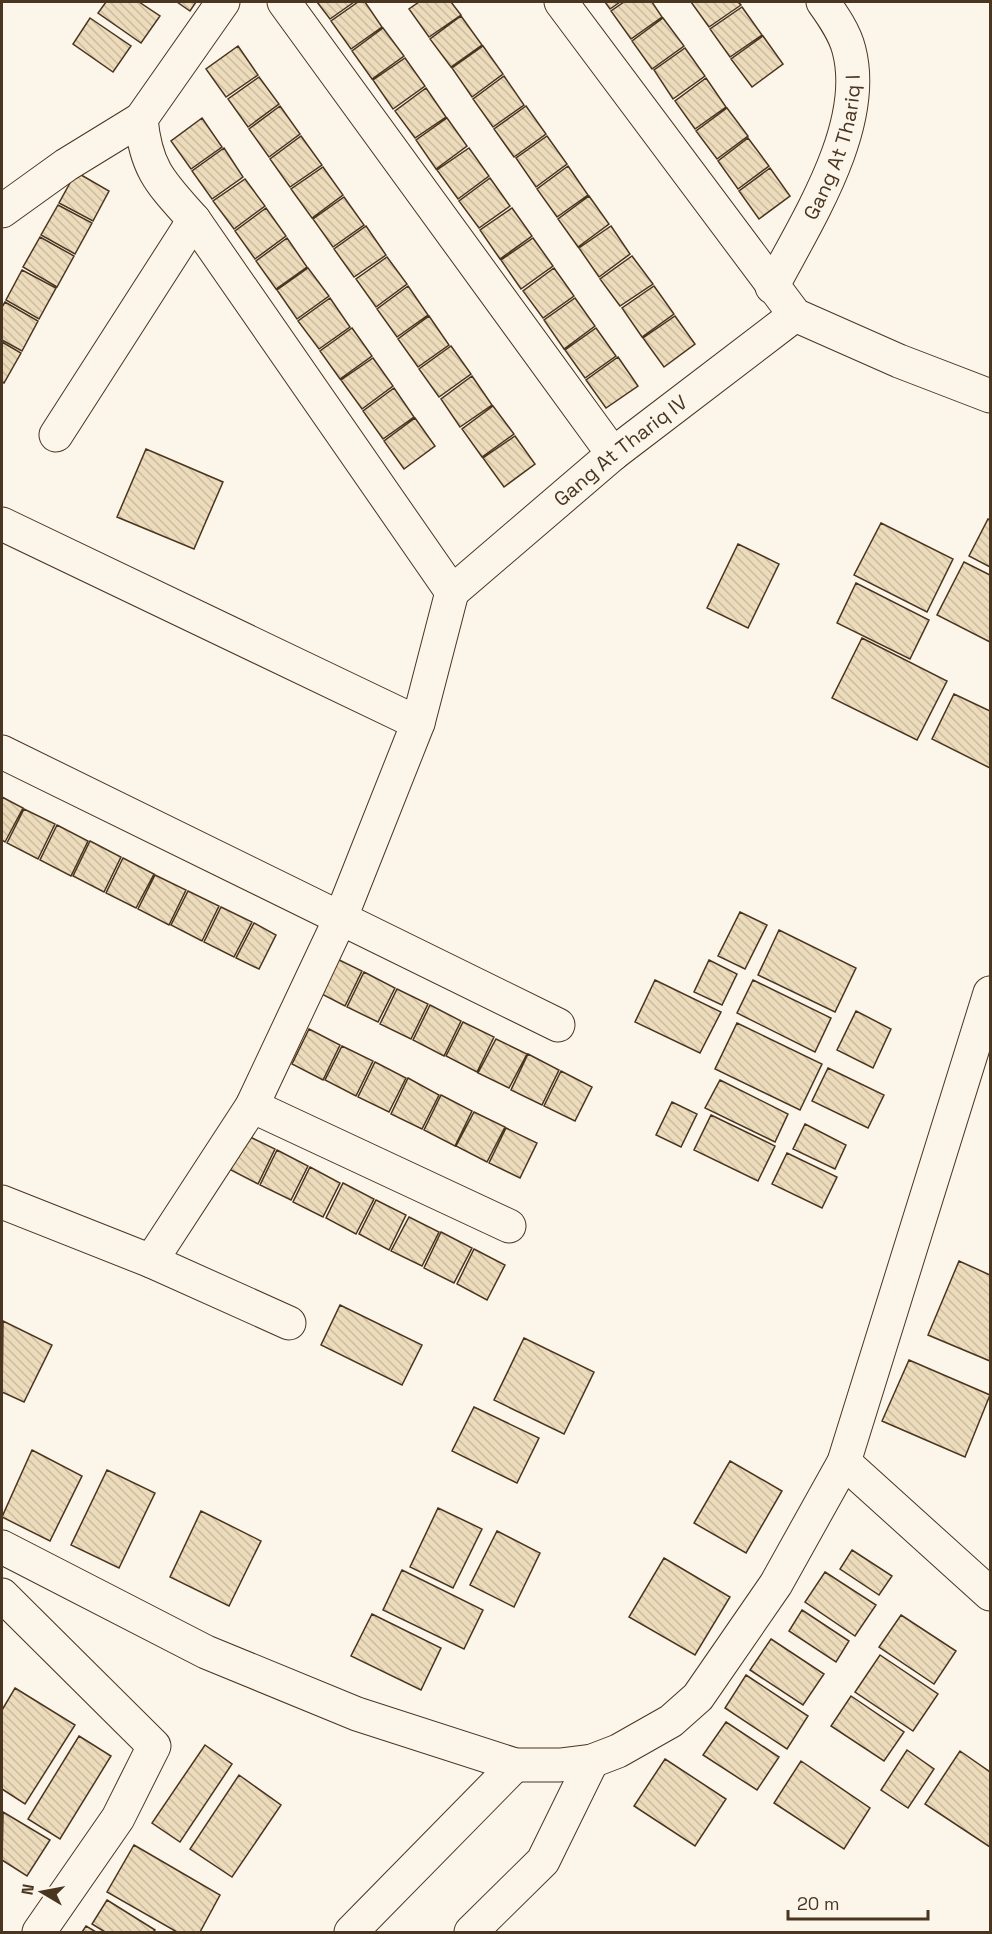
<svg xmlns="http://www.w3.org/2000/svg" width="992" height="1934" font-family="'Space Grotesk',sans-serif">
<defs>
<pattern id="building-back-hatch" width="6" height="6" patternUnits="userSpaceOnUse" patternTransform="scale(1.5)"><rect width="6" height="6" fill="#ecdcbc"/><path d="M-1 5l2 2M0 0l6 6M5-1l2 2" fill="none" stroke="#ccbda1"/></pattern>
</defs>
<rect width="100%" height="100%" fill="#fbf6e9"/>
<path fill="url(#building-back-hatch)" stroke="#4a3520" stroke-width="1.5" d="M106,2H139L160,16L141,43L98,13Z
M177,2H196L190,11Z
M317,2H354L330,19Z
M358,2H365L382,27L351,49L331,21Z
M419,2H451L461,15L429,37L409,9Z
M605,2H620L610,9Z
M624,2H652L662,17L631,39L611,11Z
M691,2H738L741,5L709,27Z
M742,7L762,35L730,57L710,29Z
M461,16L482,45L451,67L430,39Z
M90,18L131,46L113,72L73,44Z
M663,18L684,46L652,69L632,41Z
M383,28L404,56L372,79L352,51Z
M763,36L783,64L752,87L731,59Z
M238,46L258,75L226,97L206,69Z
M483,46L503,74L472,97L452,68Z
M685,48L705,76L673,99L654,70Z
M405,58L425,86L393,109L373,80Z
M504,76L524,105L493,127L473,99Z
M259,77L279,104L248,127L228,99Z
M706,78L726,107L695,129L675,101Z
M426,88L446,117L415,138L395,111Z
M280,106L300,134L269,157L249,129Z
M526,106L546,134L514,157L494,129Z
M727,108L748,136L717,159L696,131Z
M202,118L222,147L191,169L171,141Z
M447,118L467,146L436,169L416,140Z
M301,136L322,165L290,187L270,159Z
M547,136L567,164L536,187L516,158Z
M748,138L769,166L738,189L718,161Z
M224,148L243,177L212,199L192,171Z
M469,148L489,176L458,199L437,170Z
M568,166L588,195L557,217L537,189Z
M323,167L343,195L312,218L291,189Z
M770,168L790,196L759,219L739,191Z
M76,172L109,191L93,221L59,203Z
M490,178L510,206L479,228L459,201Z
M245,179L265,206L234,229L213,201Z
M589,196L609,224L578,247L558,219Z
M344,197L364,225L333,247L313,219Z
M58,205L92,223L75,254L41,235Z
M266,208L286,236L255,259L235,231Z
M512,208L532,236L500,259L480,230Z
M366,226L386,255L354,277L334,249Z
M611,226L630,254L599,277L579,248Z
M40,237L74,256L57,287L23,267Z
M287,238L307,267L276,289L256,261Z
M533,238L553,266L521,289L501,260Z
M632,256L653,284L620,306L600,279Z
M387,257L407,284L376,307L356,279Z
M308,268L329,296L297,319L277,290Z
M554,268L574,296L543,318L523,291Z
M22,270L56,288L39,319L6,300Z
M408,286L428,315L397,337L377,309Z
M654,286L674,314L642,337L622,308Z
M330,298L350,327L319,349L298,321Z
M575,298L595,326L564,349L544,320Z
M5,302L38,321L22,351L2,340V307Z
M429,316L449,345L418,367L398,339Z
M675,316L695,344L664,367L643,338Z
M352,328L372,356L340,379L320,351Z
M596,328L616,356L585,378L565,350Z
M2,342L21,353L4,383L2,382Z
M451,346L471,374L439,397L419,369Z
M618,357L638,386L606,408L586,380Z
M373,358L393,386L362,409L341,380Z
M472,376L492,405L460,427L441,399Z
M394,388L414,417L383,439L363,411Z
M493,406L514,434L482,457L462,429Z
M415,418L435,446L404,469L384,441Z
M515,436L535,464L504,487L483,458Z
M146,449L223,482L194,549L117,517Z
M988,519L990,520V567L969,556Z
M881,523L953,559L927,612L854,575Z
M738,544L779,564L748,628L707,608Z
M964,562L990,575V642L937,615Z
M856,583L929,620L910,659L837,623Z
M862,638L947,681L917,740L832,698Z
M954,694L990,711V768L932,739Z
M2,797L23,808L5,842L2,840Z
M24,809L55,824L38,859L7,843Z
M57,825L88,841L71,876L40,860Z
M90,841L121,857L104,892L73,876Z
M123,858L154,874L136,908L106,893Z
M155,875L186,890L169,925L138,909Z
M188,891L219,906L202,941L171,925Z
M221,907L252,922L234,957L204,942Z
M740,912L767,925L745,969L718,956Z
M254,923L276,935L259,969L236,958Z
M779,930L856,968L835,1012L758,975Z
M331,956L362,971L345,1006L314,990Z
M709,960L737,974L722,1005L694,992Z
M364,972L395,988L378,1022L347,1007Z
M655,980L721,1012L700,1053L635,1022Z
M753,980L831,1018L815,1052L737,1013Z
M397,989L428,1004L411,1039L380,1024Z
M430,1005L461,1021L444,1056L413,1040Z
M856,1011L891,1029L873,1068L837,1050Z
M463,1022L494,1037L477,1072L446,1056Z
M737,1023L822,1064L800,1110L715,1069Z
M309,1029L340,1045L323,1080L292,1064Z
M496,1039L527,1054L509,1088L478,1073Z
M342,1046L373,1061L356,1096L325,1080Z
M528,1054L559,1070L542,1105L511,1090Z
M375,1062L406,1078L389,1112L358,1097Z
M828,1068L884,1095L868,1128L812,1101Z
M561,1071L592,1087L575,1121L544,1106Z
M408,1078L439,1095L422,1129L391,1114Z
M720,1080L788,1114L775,1142L705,1108Z
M441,1095L472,1111L455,1146L424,1130Z
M672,1102L697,1114L681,1147L656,1135Z
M474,1112L505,1127L487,1162L456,1146Z
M711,1115L775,1146L758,1181L694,1150Z
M805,1124L846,1145L835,1169L793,1149Z
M506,1128L537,1143L520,1178L489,1163Z
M244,1134L275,1149L258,1184L227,1168Z
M277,1150L308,1166L291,1200L260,1185Z
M787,1153L837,1177L822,1208L772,1184Z
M310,1167L340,1183L323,1217L293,1202Z
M343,1183L374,1199L356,1234L326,1218Z
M376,1200L406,1215L389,1250L359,1234Z
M409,1217L439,1232L422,1266L391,1251Z
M441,1232L472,1248L454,1283L424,1268Z
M474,1249L505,1265L487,1300L457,1284Z
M959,1261L990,1275V1361L928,1335Z
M340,1305L422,1345L402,1385L321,1345Z
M3,1321L52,1345L24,1402L2,1392Z
M524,1338L594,1372L564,1434L494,1400Z
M909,1360L990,1395L965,1457L882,1421Z
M474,1407L539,1438L517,1483L452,1451Z
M32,1450L82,1476L50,1541L2,1517Z
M730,1461L782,1491L746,1553L694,1523Z
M107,1470L155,1493L119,1568L71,1545Z
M438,1508L482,1529L453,1588L410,1567Z
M201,1511L261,1541L229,1606L170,1577Z
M497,1531L540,1553L514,1607L470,1585Z
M852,1550L892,1576L879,1595L840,1569Z
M664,1558L730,1597L695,1655L629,1617Z
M402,1570L483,1610L464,1649L383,1610Z
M825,1572L876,1605L855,1636L805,1602Z
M802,1610L849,1641L836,1662L789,1631Z
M372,1614L441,1648L421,1690L351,1656Z
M901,1615L956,1651L934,1684L879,1647Z
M771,1639L824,1674L803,1705L750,1670Z
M880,1655L938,1694L913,1731L855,1692Z
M746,1675L808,1716L787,1749L725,1708Z
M15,1688L75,1725L25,1804L2,1789V1710Z
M851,1696L904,1732L884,1761L831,1726Z
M726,1722L779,1757L757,1790L703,1755Z
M79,1736L111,1756L60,1839L28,1819Z
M205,1745L232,1764L180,1842L152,1823Z
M907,1750L934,1769L908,1808L881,1790Z
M960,1751L990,1772V1847L925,1804Z
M665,1759L726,1799L695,1846L634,1806Z
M801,1761L870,1808L844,1849L774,1803Z
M239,1775L281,1805L232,1877L190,1849Z
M3,1812L50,1840L27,1876L2,1860Z
M134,1845L220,1895L200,1932H177L107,1892Z
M107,1900L155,1930L153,1932H105L92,1924Z
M86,1926L96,1932H82Z"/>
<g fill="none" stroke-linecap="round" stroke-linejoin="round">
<g stroke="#4a3520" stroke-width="35">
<g id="street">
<path d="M284,2L613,454"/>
<path d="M561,2L795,315L899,361L990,396"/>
<path d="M2,211L66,165L141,119"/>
<path id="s1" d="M772,287C806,222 869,126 849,50C845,33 833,16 823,2"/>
<path d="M56,435L194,220"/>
<path d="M2,524L418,723"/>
<path id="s2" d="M452,592L613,454L795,315"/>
<path d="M2,752L558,1025"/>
<path d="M252,1106L509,1226"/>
<path d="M2,1202L151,1261L289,1323"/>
<path d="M151,1261L252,1106L341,917L418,723L452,592L194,220C161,183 146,170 141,119L223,2"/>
<path d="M844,1462L990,1594"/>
<path d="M2,1547L206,1652L357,1714L515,1765H560L592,1761L618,1751L671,1721L698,1697L776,1584L844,1462L990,993"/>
<path d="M2,1595L154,1746L118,1818L39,1932"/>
<path d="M351,1932L515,1765"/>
<path d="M471,1932L543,1861L592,1761"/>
</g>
</g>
<use href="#street" stroke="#fbf6e9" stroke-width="33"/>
</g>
<g text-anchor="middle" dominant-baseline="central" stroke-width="4.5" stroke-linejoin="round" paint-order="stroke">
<g font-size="20" fill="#4a3520" stroke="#fbf6e9">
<text stroke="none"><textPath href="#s1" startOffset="154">Gang At Thariq I</textPath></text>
<text stroke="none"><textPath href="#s2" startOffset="220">Gang At Thariq IV</textPath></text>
</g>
</g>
<rect width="992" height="1934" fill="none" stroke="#4a3520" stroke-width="6"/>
<g transform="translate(42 1892) rotate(280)" stroke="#fbf6e9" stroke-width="4.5" paint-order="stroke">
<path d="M0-4.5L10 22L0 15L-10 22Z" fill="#4a3520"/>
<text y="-9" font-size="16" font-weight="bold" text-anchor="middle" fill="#4a3520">N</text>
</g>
<path d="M788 1910v9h140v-9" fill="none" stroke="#4a3520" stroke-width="3"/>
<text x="797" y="1910" font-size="18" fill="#4a3520" stroke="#fbf6e9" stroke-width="4.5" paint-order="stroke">20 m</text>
</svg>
